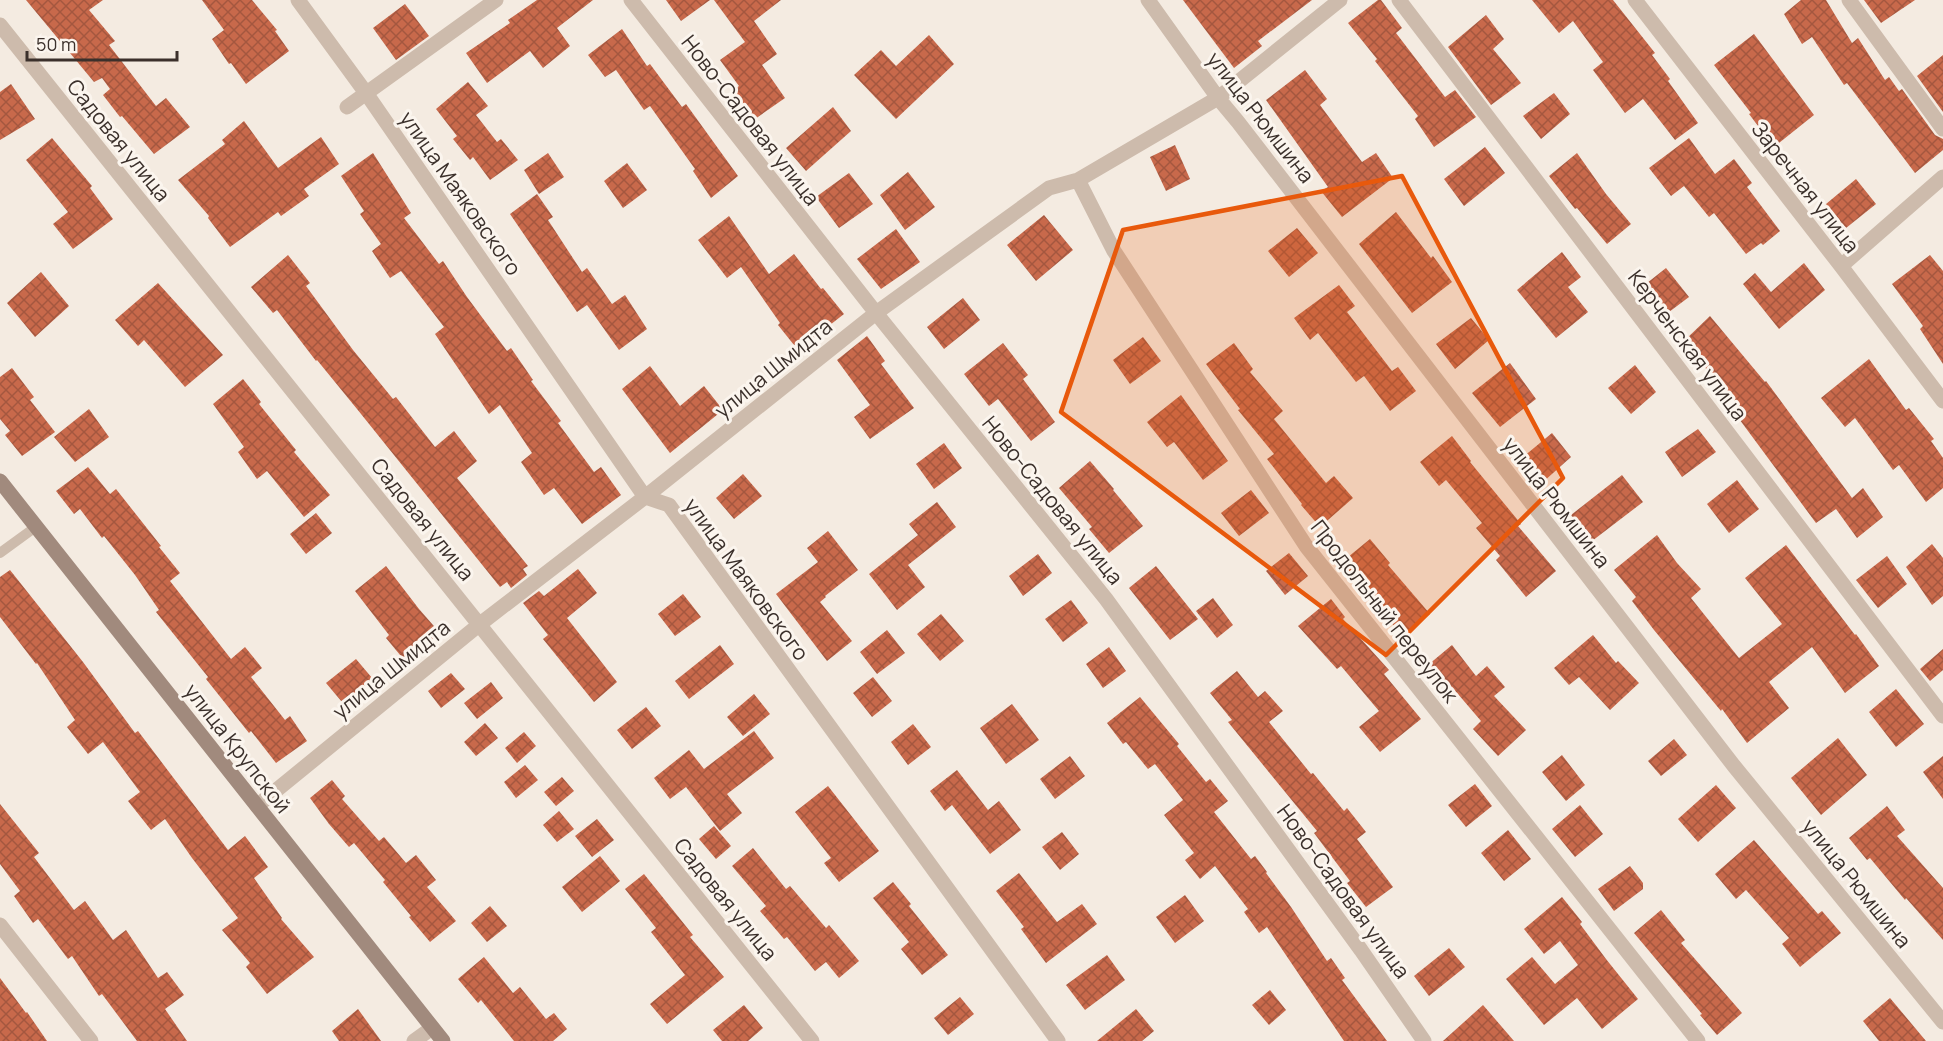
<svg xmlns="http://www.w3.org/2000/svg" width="1943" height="1041" font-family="Manrope,sans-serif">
<defs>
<pattern id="building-cross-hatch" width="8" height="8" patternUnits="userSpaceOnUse" patternTransform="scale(1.5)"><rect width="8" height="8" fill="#c8694b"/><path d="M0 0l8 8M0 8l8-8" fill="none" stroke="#a4573f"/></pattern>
</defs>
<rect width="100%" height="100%" fill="#f4ebe1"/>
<path fill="url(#building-cross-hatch)" d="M26,0H103L89,10L115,41L109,45L156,106L166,98L190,127L154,154L122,116L120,117L103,95L110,89L102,78L94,82Z
M202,0H252L277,30L275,31L289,51L246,84L231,63L229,64L212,39L224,30Z
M537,0H593L557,28L570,46L543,68L530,51L487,83L466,53L510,23L508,20Z
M666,0H710L681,21Z
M714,0H781L754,21L777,54L762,65L785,98L755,119L732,91L739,86L720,60L745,42Z
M1183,0H1312L1258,41L1262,46L1234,68Z
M1378,0H1381L1402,28L1396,33L1445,97L1455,90L1476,117L1434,147L1415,119L1418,116L1375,61L1377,59L1348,23Z
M1532,0H1613L1655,53L1652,55L1670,79L1668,81L1698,123L1675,140L1643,99L1625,113L1593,70L1603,62L1573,21L1559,33Z
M1801,0H1826L1852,43L1858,38L1885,80L1889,77L1899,91L1902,89L1935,135L1943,139V150L1915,173L1847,83L1844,85L1812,37L1802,44L1784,14Z
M1864,0H1915L1881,23Z
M405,4L429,36L396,60L373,28Z
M1486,15L1504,39L1493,49L1521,83L1491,105L1448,47Z
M622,29L647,66L650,64L682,107L686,104L738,176L711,198L693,171L695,169L650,106L644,110L616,70L605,77L588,55Z
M1754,34L1814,115L1774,147L1749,114L1751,113L1714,65Z
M929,35L954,64L896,119L854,75L881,50L896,66Z
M1943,55V112L1917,76Z
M1305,70L1327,99L1320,105L1362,162L1376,153L1393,178L1342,217L1321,191L1328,187L1266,100Z
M468,82L488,106L476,115L497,142L501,139L518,160L490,180L473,157L470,160L453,139L457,136L436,109Z
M11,84L35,119L0,140V92Z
M1554,93L1570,114L1541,139L1523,116Z
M833,107L851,131L806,171L786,148Z
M244,121L278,168L321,137L339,164L304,189L309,196L281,216L278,212L230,247L208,218L209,216L178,180L225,144L222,140Z
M52,138L92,186L90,188L113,219L73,249L53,224L68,212L26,160Z
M1689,138L1715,174L1734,159L1752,183L1747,187L1780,231L1763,245L1761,243L1746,254L1714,213L1709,217L1684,186L1671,196L1649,168Z
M1175,145L1190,179L1166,191L1150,157Z
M1485,147L1505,173L1464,206L1444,179Z
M373,153L411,213L404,218L439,264L443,261L467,297L507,351L511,348L533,380L531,381L561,421L558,423L594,472L601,467L621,495L582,524L554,488L544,495L521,462L532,453L500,405L489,414L435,334L444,327L401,271L390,278L372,251L381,244L360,214L364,211L341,176Z
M548,153L564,177L539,194L524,170Z
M1577,153L1606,194L1631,224L1607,244L1577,208L1575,209L1549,176Z
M627,163L647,190L623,208L604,181Z
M908,172L935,207L905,230L880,195Z
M849,173L873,204L839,228L816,197Z
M1856,179L1876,204L1846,228L1826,204Z
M537,194L553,217L548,220L582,272L587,268L612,304L625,295L647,329L619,350L587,305L577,312L510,214Z
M1396,212L1431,258L1433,256L1452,282L1412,313L1359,244Z
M1044,215L1073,250L1036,281L1007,245Z
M729,216L769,274L794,254L821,289L823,288L844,314L798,350L778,325L780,323L741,267L727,278L698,240Z
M1297,228L1318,253L1289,277L1268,251Z
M896,229L920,262L881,289L857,259Z
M1562,252L1581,277L1568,287L1588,312L1556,338L1517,290Z
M288,255L310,283L306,286L353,350L393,399L396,397L435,447L454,431L477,461L457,478L528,566L523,569L527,575L511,588L507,582L500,587L357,409L317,360L316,361L277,310L273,313L251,287Z
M1930,255L1943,271V364L1920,329L1923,326L1892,284Z
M1804,263L1825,290L1779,329L1743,284L1755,273L1771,292Z
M1666,268L1689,297L1665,315L1642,287Z
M41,272L69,306L35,337L7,303Z
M158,283L223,355L185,387L144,340L138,346L115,320Z
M1339,285L1355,306L1347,312L1392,371L1398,367L1416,391L1390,411L1364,376L1356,382L1318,333L1310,340L1294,318Z
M963,298L980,320L944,349L927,327Z
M1710,316L1765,382L1766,381L1852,498L1863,488L1883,517L1857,538L1836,509L1816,523L1731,408L1735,405L1684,341Z
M1471,318L1489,340L1455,369L1436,344Z
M867,336L885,361L881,364L914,408L870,439L854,417L870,405L837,360Z
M1143,337L1161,361L1130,384L1113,360Z
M1003,343L1028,375L1023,379L1055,422L1031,441L998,399L989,406L964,374Z
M1234,343L1253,369L1250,372L1283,411L1274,419L1326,483L1334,476L1353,498L1320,527L1301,505L1302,504L1267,459L1274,454L1238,410L1240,409L1206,364Z
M1869,359L1906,410L1909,408L1934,439L1931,441L1943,458V488L1926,502L1899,465L1893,470L1855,418L1845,427L1821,398Z
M1510,363L1536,399L1500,427L1472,393Z
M1635,365L1656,392L1631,414L1608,388Z
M650,366L680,406L704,386L723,410L670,453L622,389Z
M12,368L34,397L30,400L55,432L22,456L5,435L10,431L0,419V377Z
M243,379L261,402L259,404L296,450L294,452L330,495L304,517L267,471L257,479L238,452L244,447L213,404Z
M1181,395L1228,461L1203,480L1174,442L1167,447L1147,422Z
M89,409L109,437L75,462L54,437Z
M1698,429L1716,452L1682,477L1665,452Z
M1552,433L1571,457L1543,482L1523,457Z
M1452,436L1471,461L1470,462L1521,524L1518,526L1556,571L1526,597L1496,560L1500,556L1476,528L1482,523L1446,480L1439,486L1420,462Z
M944,443L962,468L934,489L916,464Z
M1090,461L1114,489L1113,490L1143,526L1109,553L1089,529L1092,527L1059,488Z
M88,467L110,494L116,489L161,546L159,547L180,573L170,581L231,659L245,647L262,668L251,677L285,720L290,716L307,741L276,763L251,731L249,733L206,679L208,677L156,612L159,610L135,575L104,536L102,538L80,509L74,514L56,491Z
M743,474L762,496L734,519L716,498Z
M1622,475L1643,502L1592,541L1571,515Z
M1737,480L1759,509L1729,533L1707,504Z
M1251,490L1269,513L1239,536L1221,513Z
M937,502L956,527L908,565L925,587L897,610L869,574L918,535L909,524Z
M316,513L332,533L306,554L290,534Z
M828,531L858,570L825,596L826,597L820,602L852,641L827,661L776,594L818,562L807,548Z
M1657,535L1677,563L1701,589L1691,598L1739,658L1782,624L1745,578L1786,545L1855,635L1856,634L1879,666L1845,693L1812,647L1769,682L1789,708L1747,743L1722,709L1721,711L1654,630L1632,601L1636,597L1614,570Z
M1370,539L1390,563L1388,565L1430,614L1403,637L1342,562Z
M1932,544L1943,558V596L1932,605L1906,567Z
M1289,553L1308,576L1285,595L1266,571Z
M1038,554L1052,573L1023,596L1009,576Z
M1887,556L1907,584L1878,608L1856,580Z
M386,566L419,609L440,633L405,661L386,638L389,635L355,591Z
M1156,566L1198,619L1170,640L1129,588Z
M578,569L597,593L567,618L617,682L594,702L543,639L548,635L523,603L539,591L544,596Z
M10,570L83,662L135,733L138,731L228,850L245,836L268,867L254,878L282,918L281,919L314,957L267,994L246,967L250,963L222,930L238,918L192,858L165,819L151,830L128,801L140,792L103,742L88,754L67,727L75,720L37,663L36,664L0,617V577Z
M683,594L701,617L675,636L658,614Z
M1213,598L1233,625L1217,638L1196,611Z
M1331,599L1345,617L1343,619L1389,670L1384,674L1421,719L1380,752L1359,727L1379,711L1341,666L1337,669L1298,626Z
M1071,600L1088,623L1063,642L1045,619Z
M941,614L964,641L940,661L917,634Z
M887,630L905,653L877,674L860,652Z
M1593,635L1616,663L1618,661L1639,683L1610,710L1579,677L1569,685L1554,668Z
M720,645L734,664L689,699L675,681Z
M1452,645L1476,676L1487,666L1505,687L1494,696L1526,730L1498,756L1473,729L1481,721L1446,680L1443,683L1428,665Z
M1109,647L1126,671L1103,688L1086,664Z
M1943,649V670L1930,681L1920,669Z
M356,659L378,685L347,708L326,683Z
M1237,671L1258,697L1265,691L1283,711L1269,722L1311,774L1313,773L1344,811L1347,808L1366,832L1357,839L1393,887L1366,907L1347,883L1350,881L1314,833L1317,831L1228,722L1232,720L1210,693Z
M451,673L465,689L441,708L428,691Z
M873,677L892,701L872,717L853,693Z
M491,682L503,698L477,719L464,703Z
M1896,689L1924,724L1896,747L1869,712Z
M754,694L770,714L743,736L727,717Z
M1140,697L1179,744L1177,746L1206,782L1210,779L1228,801L1214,812L1251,859L1255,856L1267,872L1266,873L1291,907L1327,961L1331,958L1345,978L1342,980L1387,1041H1344L1267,927L1259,933L1244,912L1248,909L1215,866L1200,879L1185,860L1194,853L1164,815L1183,800L1155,764L1148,769L1126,742L1123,744L1107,723Z
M1012,704L1039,740L1006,764L980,728Z
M646,707L661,726L632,749L617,730Z
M485,723L498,738L476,756L464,742Z
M913,724L931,747L908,765L891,742Z
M754,731L774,758L727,794L742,813L720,831L686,787L670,799L654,778L689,750L704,769Z
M524,732L536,746L517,763L505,748Z
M1838,738L1867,775L1821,815L1791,778Z
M1674,739L1687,755L1661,776L1648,761Z
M1562,755L1585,785L1566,801L1542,772Z
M1070,756L1085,776L1055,799L1040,779Z
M1943,756V799L1923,772Z
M525,765L538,780L516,798L504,782Z
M957,770L988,810L999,801L1021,830L990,854L952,805L945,811L930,791Z
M562,777L574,791L556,806L544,792Z
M332,780L345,796L342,799L379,841L384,837L406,863L416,855L436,880L427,887L456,921L430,942L409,917L411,916L383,882L385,880L354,843L349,847L329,824L310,798Z
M1475,784L1492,806L1466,827L1448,805Z
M1716,785L1736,808L1698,842L1678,819Z
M828,786L879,851L839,882L824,863L831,858L795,812Z
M0,804L39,853L34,857L74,910L85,901L113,940L126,930L158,978L167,972L184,995L165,1009L187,1041H137L102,994L99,996L72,956L68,959L38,919L33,923L14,896L20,891L0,864Z
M1580,805L1603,834L1575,857L1552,829Z
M1887,806L1905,830L1897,836L1943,888V940L1906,898L1905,900L1870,858L1867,860L1849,838Z
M559,811L574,829L557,842L543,825Z
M597,819L614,840L592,857L575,836Z
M714,826L731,846L716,859L699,839Z
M1508,830L1531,859L1504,881L1481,853Z
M1062,832L1079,854L1060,870L1042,847Z
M1754,840L1818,914L1822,911L1841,933L1800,967L1782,944L1789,938L1746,890L1736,899L1715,874Z
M753,848L786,889L790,886L826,928L829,925L859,961L839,978L826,962L815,971L787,937L784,939L760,911L766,906L732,866Z
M600,856L620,881L582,912L562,887Z
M1630,866L1643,883V889L1614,911L1598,889Z
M1019,873L1057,922L1082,904L1097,924L1046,963L1021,929L1024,927L996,891Z
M644,874L693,935L690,937L724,977L667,1024L650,1004L685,975L651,932L656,928L625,889Z
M893,882L911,904L909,906L948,955L922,975L901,949L909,942L873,898Z
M1185,895L1204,921L1175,943L1156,917Z
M1562,897L1582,922L1580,924L1606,959L1638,999L1602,1029L1577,998L1544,1025L1506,979L1532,957L1555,984L1578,965L1560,941L1544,954L1524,929Z
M490,906L507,926L487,942L471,923Z
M1661,910L1685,940L1681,943L1742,1013L1717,1035L1700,1015L1702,1014L1634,933Z
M1449,948L1465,967L1429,996L1414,976Z
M1107,955L1125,980L1085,1010L1066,985Z
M484,957L513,993L520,987L546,1019L554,1013L567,1029L553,1041H514L481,1000L478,1003L458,979Z
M0,978L26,1013L27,1012L47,1041H0Z
M1270,990L1286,1010L1269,1025L1252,1005Z
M960,997L974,1014L948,1035L934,1018Z
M1890,998L1926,1041H1879L1863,1021Z
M744,1005L763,1028L748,1041H722L713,1030Z
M1483,1005L1514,1041H1443Z
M358,1009L381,1041H339L332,1031Z
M1136,1009L1154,1031L1142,1041H1097Z"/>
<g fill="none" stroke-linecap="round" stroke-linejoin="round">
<path stroke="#cdbbac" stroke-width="10" d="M0,553L37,526"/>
<path stroke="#cdbbac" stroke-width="15" d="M298,0L366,93L645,497L669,505L1058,1041
M631,0L876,313L1106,599L1361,950L1424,1041
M1148,0L1218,98L1238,122L1734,766L1943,1022
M1399,0L1943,716
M1635,0L1841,266L1943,401
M1849,0L1943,129
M0,25L812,1041
M347,107L496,0
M1078,180L1114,251L1306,546L1698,1041
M1841,266L1943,177
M257,806L480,624L645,497L876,313L1049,188L1078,180L1218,98L1340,0
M0,925L91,1041
M414,1041L432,1028"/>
<path stroke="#a18a7d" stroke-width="15" d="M0,481L443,1041"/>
</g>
<path fill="#e8590c" fill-opacity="0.2" stroke="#e8590c" stroke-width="4.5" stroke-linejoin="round" d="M1402,176L1563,478L1386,655L1061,412L1123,230Z"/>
<g text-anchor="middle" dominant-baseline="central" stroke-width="6" stroke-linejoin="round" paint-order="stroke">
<g font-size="21" fill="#3b302b" stroke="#fbf5ee">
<text transform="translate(1261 117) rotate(52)">улица Рюмшина</text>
<text transform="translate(751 120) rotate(52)">Ново-Садовая улица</text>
<text transform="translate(119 140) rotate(51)">Садовая улица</text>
<text transform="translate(1806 187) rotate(52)">Заречная улица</text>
<text transform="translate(461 193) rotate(55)">улица Маяковского</text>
<text transform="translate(1688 345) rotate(53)">Керченская улица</text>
<text transform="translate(773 368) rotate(-39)">улица Шмидта</text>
<text transform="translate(1053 500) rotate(51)">Ново-Садовая улица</text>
<text transform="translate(1557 502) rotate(52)">улица Рюмшина</text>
<text transform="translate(423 519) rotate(51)">Садовая улица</text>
<text transform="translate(747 579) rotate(54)">улица Маяковского</text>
<text transform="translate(1385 611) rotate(52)">Продольный переулок</text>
<text transform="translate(391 669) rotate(-39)">улица Шмидта</text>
<text transform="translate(238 748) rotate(52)">улица Крупской</text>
<text transform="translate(1857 883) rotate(51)">улица Рюмшина</text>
<text transform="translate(1344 891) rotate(54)">Ново-Садовая улица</text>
<text transform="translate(726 899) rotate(51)">Садовая улица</text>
</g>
</g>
<path d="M27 51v9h150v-9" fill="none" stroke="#3b302b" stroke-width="3"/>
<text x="36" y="51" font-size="18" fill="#3b302b" stroke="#fbf5ee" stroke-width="4.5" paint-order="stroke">50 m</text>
</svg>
